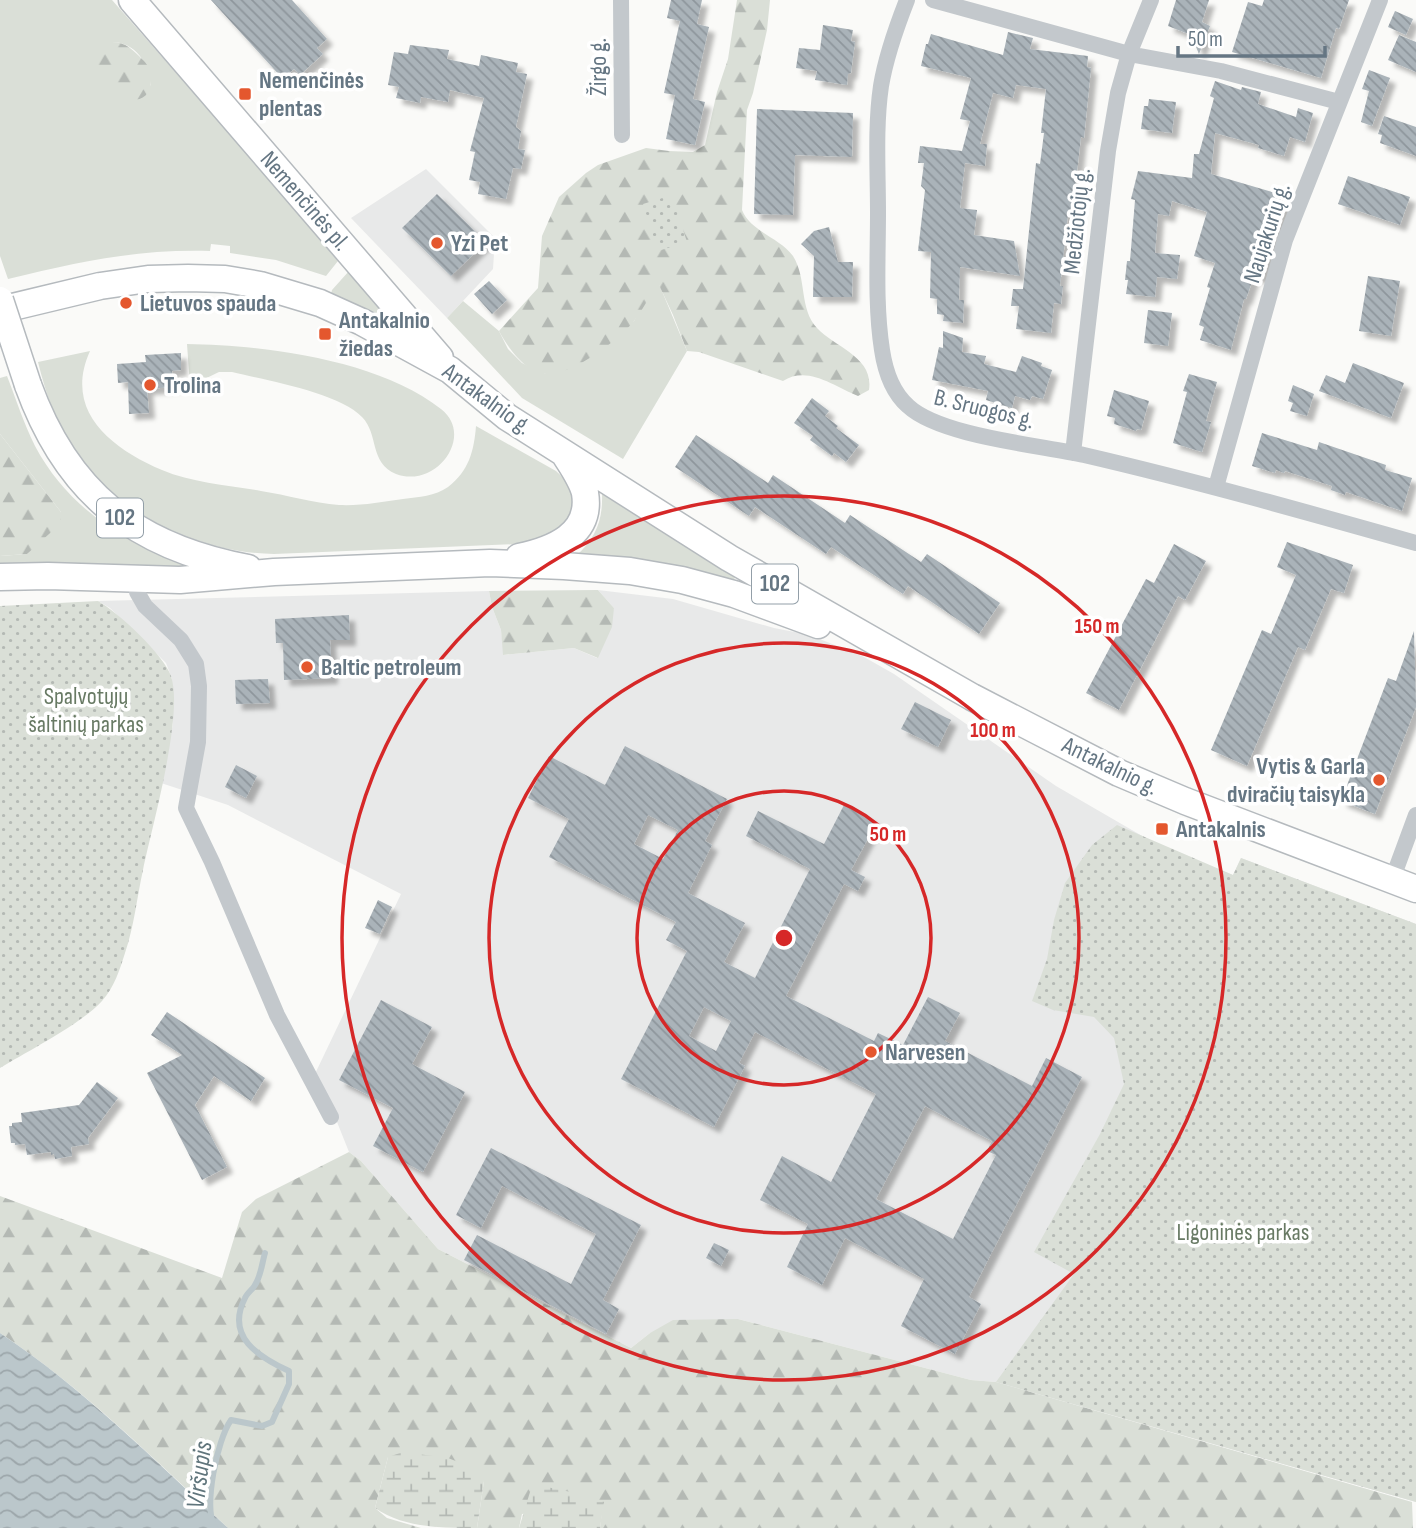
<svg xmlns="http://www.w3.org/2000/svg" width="1416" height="1528" font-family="'Sofia Sans Condensed',sans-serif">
<defs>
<pattern id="forest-firs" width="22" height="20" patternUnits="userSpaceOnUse" patternTransform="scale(1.75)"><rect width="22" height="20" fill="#dadfd7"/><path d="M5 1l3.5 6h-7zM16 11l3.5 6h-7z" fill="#b4b9b4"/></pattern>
<pattern id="wetland-marsh" width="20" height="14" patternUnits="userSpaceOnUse" patternTransform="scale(1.75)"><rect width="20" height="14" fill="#dadfd7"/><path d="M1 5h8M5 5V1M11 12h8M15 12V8" fill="none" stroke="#b4b9b4"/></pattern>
<pattern id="park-dots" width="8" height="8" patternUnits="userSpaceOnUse" patternTransform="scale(1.75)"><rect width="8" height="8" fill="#dadfd7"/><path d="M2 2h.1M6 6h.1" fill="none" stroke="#b4b9b4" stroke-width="1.8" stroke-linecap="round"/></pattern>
<pattern id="water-waves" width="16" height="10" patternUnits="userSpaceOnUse" patternTransform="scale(1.75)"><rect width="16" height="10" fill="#bbc7cb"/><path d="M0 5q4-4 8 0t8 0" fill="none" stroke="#9ca6aa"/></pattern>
<pattern id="building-back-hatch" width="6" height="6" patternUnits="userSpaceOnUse" patternTransform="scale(1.75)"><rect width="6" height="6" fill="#aab3b9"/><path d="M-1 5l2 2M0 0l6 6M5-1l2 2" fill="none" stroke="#8e969c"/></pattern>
<filter id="shadow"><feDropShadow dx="6" dy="6" stdDeviation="2" flood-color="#0004"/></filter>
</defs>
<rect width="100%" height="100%" fill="#fafaf8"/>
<path fill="#e8e9e9" d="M426,169L495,238L493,269L447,318L351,218Z
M598,590L673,599L774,628L810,635L864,657L894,674L1056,786L1156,844L1233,875L1241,858L1416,924V1502L996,1382L971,1380L738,1319L650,1333L631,1348L438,1249L361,1161L349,1152L333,1112L313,1078L401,894L228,805L161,783L173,724L172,679L166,663L110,608L98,601L489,591L492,607L501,630L504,655L574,648L597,658L614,608Z"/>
<path fill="#dadfd7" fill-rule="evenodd" d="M0,0H112L308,223L338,261L326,276L276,260L230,253V246L211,244L210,251C136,249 79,262 8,279L0,256ZM112,42C135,42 150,64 151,86Z
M349,271L401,326L331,294L332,290Z
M659,284L687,351L623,459L522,398L447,318L463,301L499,331L508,349L522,363L546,374L634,321L648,296Z
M187,344C264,345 379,360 441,409C475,435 437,489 396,474C369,463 379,434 362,417C340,393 265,380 232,372H219L190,386Z
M90,351C63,411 111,448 162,470C192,483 229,485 261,491C287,495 313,503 339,505C361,506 382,502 403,499C419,497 435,496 448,487C469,471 474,451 476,426L556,471C572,485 574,496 572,517L549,537L518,544L274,554C199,553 119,515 75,452C56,425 46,394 38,362Z
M7,376C16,399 24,424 35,446C69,510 128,545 194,568L0,570V556L27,554L61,512L0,434V378Z
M602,494L735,577L734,580C676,565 635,556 576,556C596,538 603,520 602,494Z"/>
<path fill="url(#forest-firs)" d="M737,0H770L767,30L753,93L747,110L742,210C751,232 779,237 793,256C807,278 799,309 817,328C836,348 874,357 869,390L858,396C834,386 807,365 783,381L699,352L687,351L673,315L659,285C648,296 644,309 634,321C619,340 571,376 546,374C525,372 508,348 499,331L538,288L542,236L559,197L586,173L598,165L646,148L669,151L693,152L705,145L717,92L728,59Z
M112,42C126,42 133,50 143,60C149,66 151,71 151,80C152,121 76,94 104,45Z
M0,434L61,512L60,524L27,554L0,556Z
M598,590L614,608L612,627L598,658L574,648L503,655L501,630L492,607L489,591Z
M349,1152L361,1161L438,1249L631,1348L650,1333L673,1320L738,1319L971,1380L996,1382L1412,1502L1413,1528H600L603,1502L522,1514L519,1528H477L484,1481L388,1457L375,1508L387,1518L421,1528H228C155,1460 83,1388 0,1333V1196L222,1278L242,1212L256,1199Z"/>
<path fill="url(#wetland-marsh)" d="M403,1452L448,1458L476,1469L484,1481L477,1528C441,1528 404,1528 375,1508L388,1457Z
M542,1486L590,1496L604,1502L600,1528H519L530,1492Z"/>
<path fill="url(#park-dots)" d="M672,195L687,242L658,251L643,204Z
M98,601C118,612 164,655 171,676C184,715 152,826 143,870C137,897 134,927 125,953C120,969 114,988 102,1001C81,1024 28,1051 0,1068V606Z
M1117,825L1233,875L1241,858L1416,924V1502L996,1382L1074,1274L1034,1252L1100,1134L1124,1084L1114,1038L1094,1017L1053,1010L1032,1001L1047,959L1054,920L1065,883L1092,845Z"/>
<path fill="url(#water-waves)" d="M0,1333C83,1388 155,1461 228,1528H0Z"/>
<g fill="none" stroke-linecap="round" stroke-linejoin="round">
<path stroke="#bbc7cb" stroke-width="6" d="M215,1528C203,1507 217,1440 231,1420L262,1426L272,1422L289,1384V1371C259,1357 225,1337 245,1298C247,1293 253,1289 255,1285C261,1276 262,1263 265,1253"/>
</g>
<path fill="url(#building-back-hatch)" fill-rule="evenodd" filter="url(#shadow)" d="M211,0H292L327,39L317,48L323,54L300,75L294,69L283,79Z
M671,0H702L697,24L709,27L693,99L705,102L695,145L666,139L675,95L664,93L680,21L667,18Z
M1176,0H1209L1202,22L1210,26L1199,54L1191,35L1168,26Z
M1264,0H1349L1339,29L1336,28L1321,78L1232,52L1248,2L1262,6Z
M1395,11L1413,19L1406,35L1388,27Z
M823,25L853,30L851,41L855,42L851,73L848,74L847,85L815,80L817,71L796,68L799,48L820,50Z
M1008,32L1033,38L1030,49L1088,56L1087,67L1091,68L1084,138L1081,137L1072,215L1068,214L1060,286H1063L1061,304L1054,303L1051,333L1016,329L1019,306H1011L1013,289H1023L1036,163L1040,164L1044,133H1041L1046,89L1016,85L1013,98L993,93L980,144H987L985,166L965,163L960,208L977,210L974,235L1014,241L1020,276L960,267L959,300H964L963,323L943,321L944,315L937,314V299L930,298L931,252L918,251L925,190L921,186L924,163H918L920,146L962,151L970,121L960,119L971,78L921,66L926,44H928L931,34L1003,55Z
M1399,35L1416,42V72L1388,60Z
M410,45L449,50L447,59L479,66L481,55L518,63L516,72L527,74L516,127L521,131L518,149L525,150L521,169L513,168L506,199L478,194L480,182L469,180L475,152L470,151L484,98L450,90L448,102L421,97L420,103L396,98L399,87L388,85L394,52L408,54Z
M1369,70L1390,78L1372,126L1361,122L1369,91L1362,89Z
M1215,81L1241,90L1242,87L1261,92L1258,104L1296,117L1298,108L1313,113L1305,142L1290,137L1284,156L1258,148L1259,145L1215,133L1211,174L1289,197L1263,279L1254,276L1246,299H1244L1231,350L1200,340L1204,327L1199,325L1210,288L1207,287L1215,263L1194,256L1207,212L1172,201L1169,216L1158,214L1155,253L1180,255L1177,279L1157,277L1155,297L1126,294L1128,280H1125L1127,261H1130L1135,200L1131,199L1138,171L1192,178L1194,154H1199L1214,98L1210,96Z
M1149,99L1176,102L1172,133L1141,129L1144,106H1148Z
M757,109L853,113L852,157L795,155L793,215L754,214Z
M1384,116L1416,127V156L1380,143L1382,135L1378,134Z
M1348,176L1410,197L1400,225L1338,204Z
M437,194L486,242L451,276L402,228Z
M829,227L838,262H853L852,297H813L814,256L801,244L814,231Z
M1368,276L1400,281L1391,336L1359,331Z
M489,281L507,300L492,314L474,294Z
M1148,310L1172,313L1168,346L1144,343Z
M943,331L963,338L962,352L986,356L984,364L1016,372L1022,356L1042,363L1041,366L1052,370L1043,399L1032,396L1030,400L1015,396L1012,408L986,400L988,391L932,380L939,347L943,348Z
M181,353V370L172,371L173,387L147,389L149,413L129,414L128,382L118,383L117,364L146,362L145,355Z
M1353,363L1404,383L1391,418L1319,391L1326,375L1345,383Z
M1189,374L1217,382L1206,421L1211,422L1202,452L1173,443L1187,392L1183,391Z
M1293,385L1314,394L1307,416L1290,411L1293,403L1288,401Z
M1114,390L1149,401L1141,430L1137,429L1136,431L1114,424L1115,418L1107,416Z
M812,398L829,411L825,416L838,426L836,428L859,445L846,462L834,453L832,456L810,440L813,436L794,423Z
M1262,433L1317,450L1319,442L1386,465L1385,470L1412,478L1402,511L1346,492L1345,495L1331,490L1332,486L1285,471L1284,473L1276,470L1275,473L1252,466Z
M696,435L768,483L773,475L845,523L850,515L921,562L927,554L1000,603L979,634L908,586L903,594L831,547L826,554L755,507L749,516L675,467Z
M1287,542L1353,565L1344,593L1331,589L1305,650L1298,647L1247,766L1211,750L1262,630L1271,634L1296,575L1277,567Z
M1174,544L1206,561L1185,600L1178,596L1119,710L1086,693L1146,579L1154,583Z
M349,615L350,640H330L332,678L284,680L283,643H276L275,619Z
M1414,631L1416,707L1375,814L1341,801L1388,678L1396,681Z
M268,679L270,703L236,704L235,680Z
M915,702L951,720L938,747L901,729Z
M625,746L727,799L705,841L712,845L688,893L745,923L724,962L755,978L810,869L746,836L758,811L824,844L844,805L877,822L851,870L865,877L858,891L844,884L786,996L874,1041L878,1033L903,1045L928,997L960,1013L945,1041L1032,1086L1046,1058L1082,1077L969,1297L981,1304L955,1354L901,1326L924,1279L845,1238L822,1285L787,1267L808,1224L760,1200L782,1156L831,1182L876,1094L755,1032L739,1063L745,1066L714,1127L621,1079L687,951L666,940L676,922L549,857L569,819L528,798L549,756L605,785ZM648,815L678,830L663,859L634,844ZM704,1007L731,1021L716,1051L689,1036ZM925,1106L992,1141L987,1151L996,1155L953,1239L876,1199Z
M236,765L257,776L246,798L225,787Z
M378,900L392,907L380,934L365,928Z
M381,1000L432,1027L412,1064L465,1092L423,1172L373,1146L393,1108L339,1080Z
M167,1012L265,1078L251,1101L214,1076L195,1105L227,1167L202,1180L147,1073L182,1055L151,1035Z
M97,1082L118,1098L88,1138L89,1144L71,1147L72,1156L55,1159L54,1154L51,1155V1152L27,1155L25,1144L15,1145V1143H11L9,1126H12V1123L22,1122L21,1113L79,1105Z
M491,1148L641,1225L603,1300L619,1309L606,1334L464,1260L477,1235L571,1284L596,1234L502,1186L481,1228L456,1215Z
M714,1243L729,1250L721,1266L706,1258Z"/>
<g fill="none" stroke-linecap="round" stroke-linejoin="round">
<g stroke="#b5babe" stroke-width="29">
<path id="primary" d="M132,0L440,358
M0,310L100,286L148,279L188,278L225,279L260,285L320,303L362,322L450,370L507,417L729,558L972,697L1119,773L1185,801L1416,889
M28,385C67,493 135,547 248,568
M519,557C552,550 592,535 585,493C582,480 572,466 565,455
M0,577L48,576L180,580L274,572L490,563L564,566L630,571L682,580L734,594L818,625"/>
</g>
<path stroke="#c3c8cc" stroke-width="16" d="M621,0L622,135
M907,0C896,28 886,56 881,86C875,127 878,171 878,213C878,258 875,305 882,350C885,370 892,392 908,406C940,436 1038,445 1084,455C1196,481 1306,512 1416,543
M933,0L1129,54L1221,71L1339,102
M1073,453L1108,151L1118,93L1129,54L1151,0
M1216,487L1285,240L1380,0
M136,579L137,592L145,606L181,640L196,664L199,686L198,742L186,808L212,862L277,1015L331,1117
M1392,880L1416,815"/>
<use href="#primary" stroke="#fff" stroke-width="26"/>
<g stroke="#b5babe" stroke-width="29" stroke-linecap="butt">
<path id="primary-bridge" d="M0,300L28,385"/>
</g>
<use href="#primary-bridge" stroke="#fff" stroke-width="26"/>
</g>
<g fill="none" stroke="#d62828" stroke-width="3.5">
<circle cx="784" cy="938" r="147"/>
<circle cx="784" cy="938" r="295"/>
<circle cx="784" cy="938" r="442"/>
</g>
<g fill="#e4572e" stroke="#fff" stroke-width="2.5">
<rect x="238" y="87" width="14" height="14" rx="3.5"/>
<circle cx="437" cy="243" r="7"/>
<circle cx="126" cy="303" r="7"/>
<rect x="318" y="327" width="14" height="14" rx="3.5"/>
<circle cx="150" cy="385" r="7"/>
<circle cx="307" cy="667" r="7"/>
<circle cx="1379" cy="780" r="7"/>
<rect x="1155" y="822" width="14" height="14" rx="3.5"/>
<circle cx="871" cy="1052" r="7"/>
</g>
<g text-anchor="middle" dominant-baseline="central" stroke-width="7" stroke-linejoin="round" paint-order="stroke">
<g fill="#fff" stroke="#939fa8" stroke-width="2">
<rect x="97" y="498.5" width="46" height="39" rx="5"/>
<rect x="752" y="564.5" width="46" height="39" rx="5"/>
</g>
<g font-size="23" font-weight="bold" fill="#657683">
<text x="120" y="518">102</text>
<text x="775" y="584">102</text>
</g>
<g font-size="24" fill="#657683" stroke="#fff">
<text transform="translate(598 67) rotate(-90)">Žirgo g.</text>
<text transform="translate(305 201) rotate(49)">Nemenčinės pl.</text>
<text transform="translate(1077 221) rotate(-84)">Medžiotojų g.</text>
<text transform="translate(1267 233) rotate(-72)">Naujakurių g.</text>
<text transform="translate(487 399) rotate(36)">Antakalnio g.</text>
<text transform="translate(984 409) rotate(14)">B. Sruogos g.</text>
<text transform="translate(1110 766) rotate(26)">Antakalnio g.</text>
</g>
<g font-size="24" font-weight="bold" fill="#657683" stroke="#fff" text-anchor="start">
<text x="259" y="80">Nemenčinės<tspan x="259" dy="28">plentas</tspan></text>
<text x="451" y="243">Yzi Pet</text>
<text x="140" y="303">Lietuvos spauda</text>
<text x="339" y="320">Antakalnio<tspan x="339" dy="28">žiedas</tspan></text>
<text x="164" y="385">Trolina</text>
<text x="321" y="667">Baltic petroleum</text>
<text x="1365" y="766" text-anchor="end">Vytis &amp; Garla<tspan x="1365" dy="28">dviračių taisykla</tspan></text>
<text x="1176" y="829">Antakalnis</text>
<text x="885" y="1052">Narvesen</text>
</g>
<g font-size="24" fill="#687a64" stroke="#fff">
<text x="86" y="696">Spalvotųjų<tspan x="86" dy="28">šaltinių parkas</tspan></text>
<text x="1243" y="1232">Ligoninės parkas</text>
</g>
<g font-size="26" font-style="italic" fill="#60757c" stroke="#fff">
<text transform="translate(200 1475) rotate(-83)">Viršupis</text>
</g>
</g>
<circle cx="784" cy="938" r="10" fill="#d62828" stroke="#fff" stroke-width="3.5"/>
<g font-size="21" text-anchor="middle" font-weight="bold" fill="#d62828" stroke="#fff" stroke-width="7" stroke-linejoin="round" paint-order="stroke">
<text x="1097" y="633">150 m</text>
<text x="993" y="737">100 m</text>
<text x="888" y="841">50 m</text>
</g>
<path d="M1178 46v10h147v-10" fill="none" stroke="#657683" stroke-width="3.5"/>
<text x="1188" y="46" font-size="21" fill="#657683" stroke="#ffffff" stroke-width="5" paint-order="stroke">50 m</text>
</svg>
